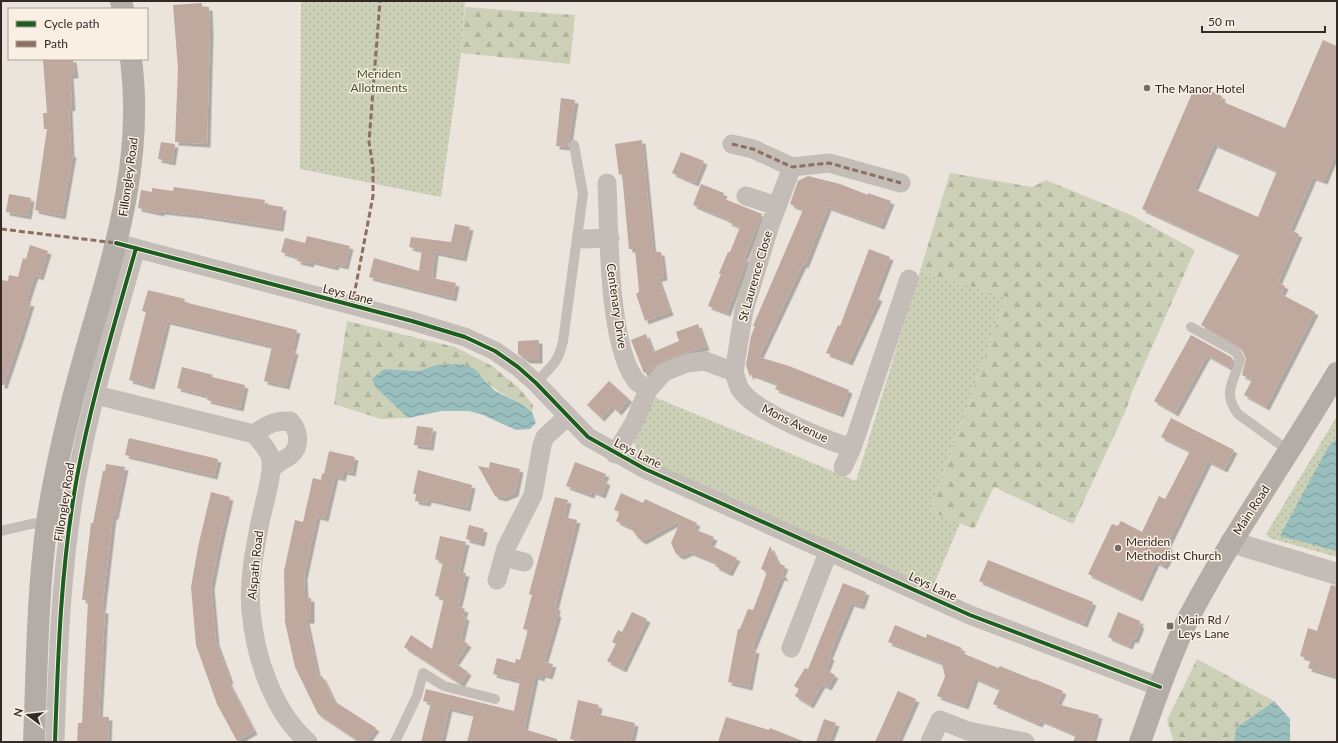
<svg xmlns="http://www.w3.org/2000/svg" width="1338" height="743" font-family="Lato,sans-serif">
<defs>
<pattern id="green-dots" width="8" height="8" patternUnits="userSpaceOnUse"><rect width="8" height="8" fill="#ccd0b6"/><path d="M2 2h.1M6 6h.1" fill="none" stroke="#b0b39c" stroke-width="1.8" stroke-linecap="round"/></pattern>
<pattern id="forest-firs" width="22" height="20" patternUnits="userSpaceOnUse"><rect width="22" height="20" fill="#ccd0b6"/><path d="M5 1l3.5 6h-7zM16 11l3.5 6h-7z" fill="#b0b39c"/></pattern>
<pattern id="water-waves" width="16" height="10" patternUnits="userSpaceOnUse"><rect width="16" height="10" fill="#98bebd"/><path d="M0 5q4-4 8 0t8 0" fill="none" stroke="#7d9b99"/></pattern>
<filter id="shadow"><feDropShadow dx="3.5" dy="3.5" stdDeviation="0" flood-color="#0004"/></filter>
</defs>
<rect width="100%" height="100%" fill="#ebe4dd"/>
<path fill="url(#green-dots)" d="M301,1H465L461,53L441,197L300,169Z
M920,271L1006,297L930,511L960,523L932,589L645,459L638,454L633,440L652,396L856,481Z
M1337,416V557L1269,538L1266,534Z"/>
<path fill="url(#forest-firs)" d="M465,7L575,15L570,64L461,53Z
M950,173L1032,187L1046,180L1131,215L1195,250L1132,392L1126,410L1073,524L994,487L974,529L930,511L1006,297L920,271Z
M347,321L455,347L492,366L519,388L533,405L532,412C512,397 490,391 475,369L436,365L419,371L384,369L376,388L408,418L381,419L334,404Z
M1197,659L1274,701L1236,728L1234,742H1171L1173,739L1167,720Z"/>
<path fill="url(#water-waves)" d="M462,364L475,369L482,378L495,391L521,404L532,412L536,423L530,429L516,430L483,415L469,411H442L408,418L376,388L372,379L384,369L419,371L436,365Z
M1337,439V551L1280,536L1328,447Z
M1274,701L1290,719V742H1234L1236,728Z"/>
<path fill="#bfa89e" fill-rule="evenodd" filter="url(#shadow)" d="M202,3V7H209L210,31L207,144L175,142L178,69L173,5Z
M1323,40L1337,46V150L1324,181L1313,177L1290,230L1299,234L1278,282L1285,286L1281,294L1315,312L1266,407L1244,395L1252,380L1242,375L1246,358L1241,348L1201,325L1240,254L1142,209L1193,91L1202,94L1204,88L1222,96L1221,101L1285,128ZM1214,144L1277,171L1258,217L1194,189Z
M43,59H73L75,75H70L72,107L69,108L71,154H73L62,216L35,210L47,129H44L43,113H47Z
M561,98L575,100L568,147L556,146Z
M642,140L653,252H661L664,277L658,278L670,312L645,321L636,294L639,292L635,249H629L622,174L619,175L615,144Z
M161,142L175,144L172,162L158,159Z
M681,152L704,161L695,183L672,173Z
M808,176L840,184L868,195V193L891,201L881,226L828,207L805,265L803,264L759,357L789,366L849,390L840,414L775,389L778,384L751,374L750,377L746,365L751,336L755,326H753L803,210L790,204L798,181Z
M701,184L724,193L722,198L762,214L744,258L747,259L727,313L708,306L721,274L719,273L728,252H730L740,227L728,222L729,220L693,205Z
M174,187L265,200L264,204L283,207L280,228L198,215L161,211V213L138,208L141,190L152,192V188L173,191Z
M9,194L31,198L28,216L6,212Z
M455,224L470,227L463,258L435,252L432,278L456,283L453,298L369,277L374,258L419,271L422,250L409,247L411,237L451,242Z
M307,236L350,246L345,266L336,264L335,267L311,261L310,264L297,261L298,257L281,252L285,238L305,243Z
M30,245L48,251L40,277L35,275L26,302L31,303L21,335L4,385H1V280L8,281L9,275L18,277L23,258L26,259Z
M869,249L890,257L875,296L879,298L849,362L826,353L838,325L840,326Z
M148,290L185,299L184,302L297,330L292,350L295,351L286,386L264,381L272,346L167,321L151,386L129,380L146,312L142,311Z
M698,324L706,347L683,353L660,362L651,370L644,373L631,340L646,334L653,352L679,341L676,332Z
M1191,335L1231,357L1233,360L1230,368L1207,355L1175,413L1154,401Z
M539,340V360H527L518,354V341Z
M182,367L213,375L212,377L245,385L240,408L207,400L208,396L177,388Z
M609,381L629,399L618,412L612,406L601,418L587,405Z
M1171,418L1234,450L1224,469L1208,461L1166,547L1173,550L1164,566L1156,562L1139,598L1088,574L1112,524L1118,526L1121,521L1142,532L1159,496L1165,499L1172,486L1190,451L1161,437Z
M417,426L433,428L430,447L414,445Z
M129,438L218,459L214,476L125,455Z
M329,451L355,457L352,473L344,471L342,478L335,476L325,518L317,516L304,576L305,598H311V620H306L318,677L322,676L334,701L376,728L366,742H360L318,714L295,667L285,622L284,571L295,520L303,522L313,478L321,480L322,473L324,474Z
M490,462L520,469L515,493L503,498L495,496L478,466L489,468Z
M575,462L606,474L603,480L607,482L602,495L592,491L591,495L566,486Z
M106,464L125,467L115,516H113L102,610H105L99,717H109L108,741L77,742L78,723H82L88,600H82L91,523H93L103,471H105Z
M418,470L472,485L467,508L428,499L427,503L415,501L416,494H413Z
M211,492L230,497L219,545L211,586L216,642L230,680L228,681L254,731L237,741L217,704L196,645L191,587L198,547Z
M621,493L643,503L645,499L697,523L694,529L714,537L710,545L737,558L729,573L715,566L717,563L690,552L681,556L676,554L671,543L681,520L643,541L638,538L631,528L616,521L620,512L614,510Z
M555,497L568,500L564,517L577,520L555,607H557L556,613L558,614L544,662L553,664L549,676L542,674L541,678L535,676L524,729L557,739V742H467L474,714L449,708L441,742H421L431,703L423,701L426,689L514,711L520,681L493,674L497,658L515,663L516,659L520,660L528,630L523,629L532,595L529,594Z
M469,525L484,529L481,543L466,539Z
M440,536L466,542L459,572L466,573L458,607L465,609L463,616L466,617L461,639L468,644L455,663L468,672L461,684L404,647L411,635L432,649L444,598L435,596L443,562L435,559Z
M770,546L778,563L785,566L782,573L785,578L781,577L752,649L756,650L749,687L728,682L738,629H740L748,609L753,610L760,592L767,572L761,569Z
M988,560L1093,602L1084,624L979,581Z
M843,583L866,592L861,606L851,603L829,656L831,657L826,670L835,675L828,687L822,684L810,705L795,696L799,689L794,686L805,668L808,669Z
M1331,585L1337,586V677L1308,668L1311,659L1300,656L1308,628L1317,631Z
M632,612L647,619L623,669L607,661L616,644L612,642L618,630L622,632Z
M1118,612L1140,621L1139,624L1141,625L1135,640L1132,639L1129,646L1108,637Z
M895,625L926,638L927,634L962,648L960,652L998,668L1000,666L1034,680V679L1063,691L1057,704L1099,715L1092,742H1073L1076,735L1041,720L1039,724L993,704L1000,689L975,678L965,706L937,696L945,677L942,663L888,642Z
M898,691L916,699L897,742H875Z
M578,700L599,705L597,714L635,723L631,742H586L570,739Z
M726,717L769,730L770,728L805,742H718Z
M824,719L836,723L829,742H816Z"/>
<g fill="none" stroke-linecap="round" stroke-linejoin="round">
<path stroke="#c4bcb6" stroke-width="10" d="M1191,327L1236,352L1240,359C1235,382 1221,391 1238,414L1289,451
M536,383C551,366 558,364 563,341L583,194L574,145
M1,531L31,524L47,522
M395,742L417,696L423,673L444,686L495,699"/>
<path stroke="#c4bcb6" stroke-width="19" d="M732,144L753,149L792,167L829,163L901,183
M607,183C609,231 608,340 634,378C637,383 643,386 648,390
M746,196L777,206
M583,239L610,238
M116,243L412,321L465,337L495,351L518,367L536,383L588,437L645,469L970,615L1160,687
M734,372L744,310L770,225L792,167
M96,395L254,434C260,441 267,448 270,456C275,469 264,503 261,518C255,548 248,581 251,611C255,656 273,712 308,742
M254,434C266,425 275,420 290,421C299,430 301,446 291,455C283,461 278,461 271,470
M615,454L634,423L648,390L664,372L687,363L705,361L734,372C736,377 737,384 740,389C754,412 826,440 852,448
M843,467L852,448L909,279
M504,557L524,562
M497,580L506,548L533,495L542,445L545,437L567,417
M791,648L829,550
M55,742C58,653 61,564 77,477C91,400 115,323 136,248
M930,742L940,720L968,731L1025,742"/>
<path stroke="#c4bcb6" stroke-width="22" d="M1231,542L1337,574"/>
<path stroke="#b4aca7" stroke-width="22" d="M121,1L123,9
M34,742C37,669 37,595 47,523C52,485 61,447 70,410C99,291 147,185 131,59
M1140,742C1155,701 1169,657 1189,617C1233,533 1289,455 1337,373"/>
<path stroke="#8d6e63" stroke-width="3" stroke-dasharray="6 3" stroke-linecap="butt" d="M732,144L753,149L792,167L829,163L901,183
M1,229L116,243
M352,306L373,196V167L369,142L380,1"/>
<g stroke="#f9efe3" stroke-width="6">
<path id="cycleway" d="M116,243L412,321L465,337L495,351L518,367L536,383L588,437L645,469L970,615L1160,687
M55,742C58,653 61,564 77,477C91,400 115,323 136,248"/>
</g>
<use href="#cycleway" stroke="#1b5e20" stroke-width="4"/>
</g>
<g fill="#746b65" stroke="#f9efe3" stroke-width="1.5">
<circle cx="1147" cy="88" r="4"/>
<circle cx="1118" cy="548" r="4"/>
<rect x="1166" y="622" width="8" height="8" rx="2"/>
</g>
<g text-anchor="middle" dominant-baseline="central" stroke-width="3" stroke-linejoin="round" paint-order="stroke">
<g font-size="12" fill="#445329" stroke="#f9efe3">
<text x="379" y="73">Meriden<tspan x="379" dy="14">Allotments</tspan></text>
</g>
<g font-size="12" fill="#342a25" stroke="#f9efe3" text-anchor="start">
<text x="1155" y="88">The Manor Hotel</text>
<text x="1126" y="541">Meriden<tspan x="1126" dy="14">Methodist Church</tspan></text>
<text x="1178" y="619">Main Rd /<tspan x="1178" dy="14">Leys Lane</tspan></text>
</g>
<g font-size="12" fill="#342a25" stroke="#f9efe3">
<text transform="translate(128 177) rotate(-82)">Fillongley Road</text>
<text transform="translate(755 276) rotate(-74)">St Laurence Close</text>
<text transform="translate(348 294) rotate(14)">Leys Lane</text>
<text transform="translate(617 306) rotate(82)">Centenary Drive</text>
<text transform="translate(795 423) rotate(26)">Mons Avenue</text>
<text transform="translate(638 453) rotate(27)">Leys Lane</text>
<text transform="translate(64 502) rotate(-81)">Fillongley Road</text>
<text transform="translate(1251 510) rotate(-57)">Main Road</text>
<text transform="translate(255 565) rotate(-84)">Alspath Road</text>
<text transform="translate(933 586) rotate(25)">Leys Lane</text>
</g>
</g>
<rect width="1338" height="743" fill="none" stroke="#342a25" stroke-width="4"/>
<rect x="8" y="8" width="140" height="52" fill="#f9efe3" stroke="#aaa097"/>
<rect x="16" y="21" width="20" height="6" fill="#1b5e20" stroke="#aaa097"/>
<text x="44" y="28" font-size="12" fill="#342a25">Cycle path</text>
<rect x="16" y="41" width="20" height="6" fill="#8d6e63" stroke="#aaa097"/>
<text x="44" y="48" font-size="12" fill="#342a25">Path</text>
<g transform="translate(28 715) rotate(285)" stroke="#f9efe3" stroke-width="3" paint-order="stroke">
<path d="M0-3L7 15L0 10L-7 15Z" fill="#342a25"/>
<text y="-6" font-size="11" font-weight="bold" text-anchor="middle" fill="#342a25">N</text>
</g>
<path d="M1202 26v6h123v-6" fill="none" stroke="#342a25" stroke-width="2"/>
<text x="1208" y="26" font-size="12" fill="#342a25" stroke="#f9efe3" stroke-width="3" paint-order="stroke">50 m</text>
</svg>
